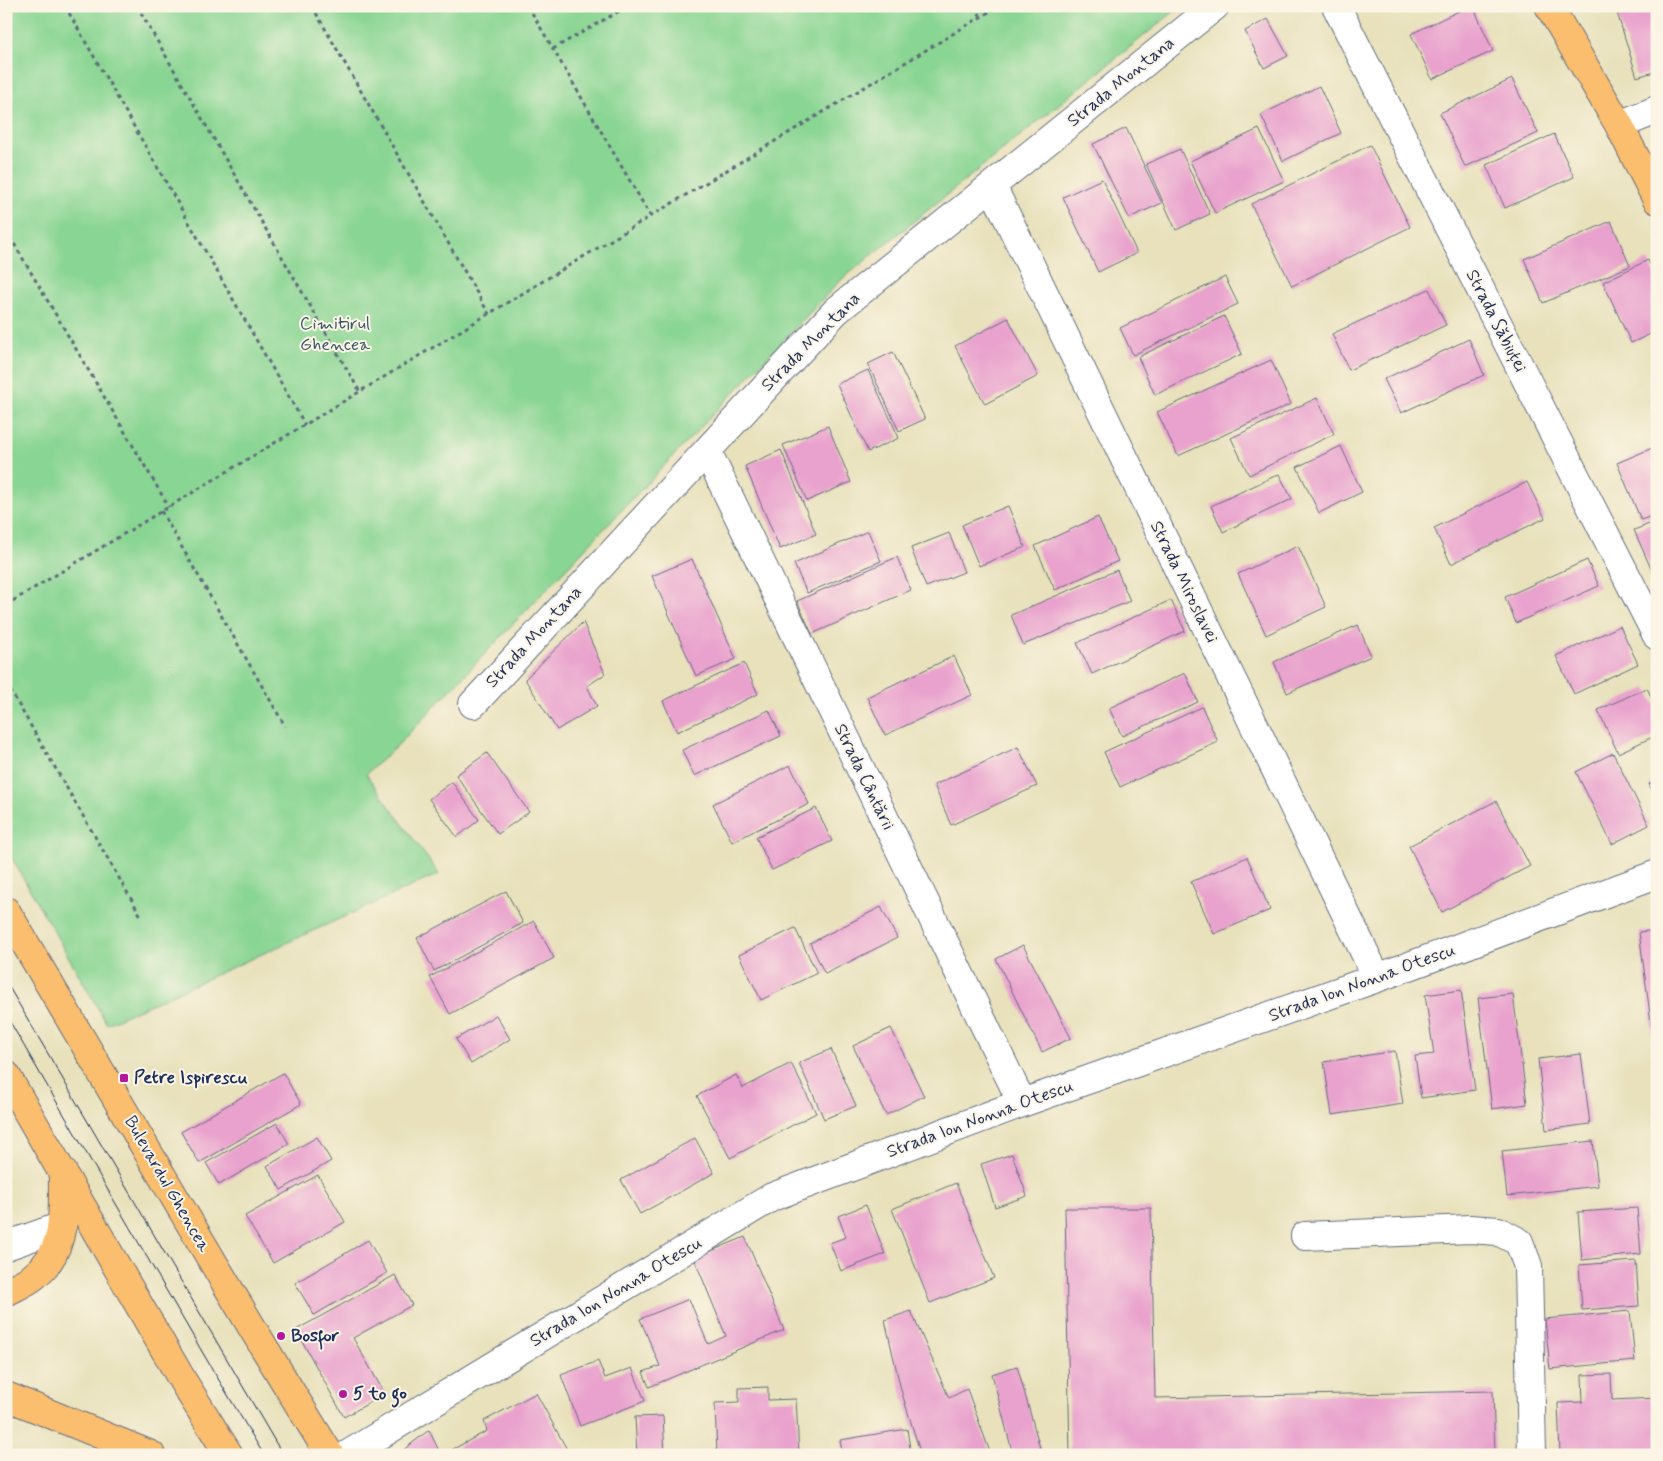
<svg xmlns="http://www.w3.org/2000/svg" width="1663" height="1461" font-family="Mynerve,sans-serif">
<rect width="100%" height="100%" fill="#fcf5e5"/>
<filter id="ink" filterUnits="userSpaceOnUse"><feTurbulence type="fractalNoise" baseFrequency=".02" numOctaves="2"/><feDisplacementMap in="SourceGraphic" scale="10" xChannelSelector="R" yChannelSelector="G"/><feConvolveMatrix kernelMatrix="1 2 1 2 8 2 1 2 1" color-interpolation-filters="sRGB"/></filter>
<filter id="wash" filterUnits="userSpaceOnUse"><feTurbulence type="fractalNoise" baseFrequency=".0096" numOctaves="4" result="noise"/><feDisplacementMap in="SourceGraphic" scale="20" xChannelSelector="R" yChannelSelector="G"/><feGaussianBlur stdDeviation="1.12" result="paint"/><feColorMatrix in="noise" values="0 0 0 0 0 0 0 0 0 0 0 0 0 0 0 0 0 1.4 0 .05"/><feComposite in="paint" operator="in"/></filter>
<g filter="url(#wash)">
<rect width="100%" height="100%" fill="#e8e1bc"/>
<path fill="#89d593" stroke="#528278" d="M6,6H1181L840,281L398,745L366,774L439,874L107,1024L6,848Z"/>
<g id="blocks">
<path fill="#e9a2cd" d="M1469,6H1473L1493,51L1432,79L1411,34Z
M1615,6H1657V71L1637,77Z
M1268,19L1288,56L1264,68L1245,31Z
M1512,79L1538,133L1465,167L1440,113Z
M1319,86L1341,133L1283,161L1261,115Z
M1126,128L1162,203L1129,218L1093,144Z
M1259,129L1284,181L1215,213L1190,161Z
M1554,134L1574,177L1505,208L1486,165Z
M1370,145L1410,227L1292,286L1251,204Z
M1180,149L1210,214L1176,230L1146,164Z
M1102,179L1137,253L1098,272L1063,197Z
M1611,221L1630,266L1543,303L1524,259Z
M1648,260L1657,278V331L1631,343L1603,282Z
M1225,277L1238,304L1133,355L1120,328Z
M1429,289L1446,325L1349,370L1332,334Z
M1224,316L1242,354L1155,395L1138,357Z
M1008,318L1038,376L985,404L955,346Z
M1469,339L1484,375L1401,413L1384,379Z
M893,352L925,419L899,431L868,364Z
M1271,360L1291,404L1178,456L1157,412Z
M868,370L899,438L868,452L837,384Z
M1317,398L1334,434L1249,475L1231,438Z
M828,426L851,482L807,501L783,445Z
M1341,446L1362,492L1319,513L1297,467Z
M1657,446V514L1641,520L1617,463Z
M781,450L816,534L780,549L745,466Z
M1279,474L1292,499L1223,532L1211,506Z
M1527,482L1545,518L1451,564L1434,528Z
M1008,506L1025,547L979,566L962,525Z
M1098,517L1118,561L1055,590L1035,546Z
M1657,521V572L1653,573L1634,530Z
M868,531L881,561L807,593L794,564Z
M949,533L964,572L926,587L911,548Z
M1298,546L1326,607L1266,635L1238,574Z
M897,557L911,590L812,634L797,601Z
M692,559L736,659L696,676L652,576Z
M1587,560L1599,586L1516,623L1505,597Z
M1117,570L1130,601L1023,645L1011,615Z
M1171,600L1185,631L1092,674L1077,643Z
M583,622L605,674L587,686L597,706L557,730L525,679Z
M1358,625L1371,656L1287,693L1274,662Z
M1620,626L1638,664L1574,694L1556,656Z
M954,656L972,695L885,735L867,697Z
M744,663L758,694L677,732L663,701Z
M1185,673L1198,702L1122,736L1109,708Z
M1647,688L1657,709V735L1618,753L1598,710Z
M1202,707L1218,742L1120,787L1104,752Z
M769,710L781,736L694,776L682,750Z
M1018,747L1037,786L951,825L934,785Z
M487,753L529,812L498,834L456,775Z
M1613,753L1649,825L1612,844L1576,772Z
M790,765L809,804L732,842L713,804Z
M1657,781V801L1649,784Z
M452,782L479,820L457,837L429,799Z
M1496,801L1530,866L1442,912L1409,846Z
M816,808L832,841L772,870L756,837Z
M1247,857L1270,910L1214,934L1191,882Z
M506,891L523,923L434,971L417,938Z
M881,907L897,938L825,974L810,943Z
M534,921L554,958L450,1014L430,977Z
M795,928L817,973L761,1000L739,955Z
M1657,930V1037H1653L1639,932Z
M1023,945L1071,1038L1042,1052L996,959Z
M1461,990L1475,1090L1421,1098L1415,1056L1434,1054L1425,995Z
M1513,994L1527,1104L1492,1109L1478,998Z
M496,1015L510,1039L471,1064L456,1039Z
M891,1028L924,1096L886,1115L853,1046Z
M831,1049L856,1106L824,1119L799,1063Z
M1395,1051L1403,1104L1332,1115L1324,1062Z
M1581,1054L1590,1124L1546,1130L1538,1059Z
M791,1063L816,1113L730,1158L697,1096L736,1075L743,1088Z
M283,1073L301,1104L199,1163L181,1132Z
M277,1123L289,1144L219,1185L206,1163Z
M317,1137L331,1161L281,1190L267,1166Z
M695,1138L714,1173L640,1214L621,1180Z
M1593,1141L1598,1186L1507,1196L1502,1151Z
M1012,1154L1027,1196L995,1207L981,1164Z
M318,1175L345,1222L273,1263L245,1216Z
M956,1183L994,1278L930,1303L892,1209Z
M866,1205L885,1254L841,1271L830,1243L846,1237L838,1216Z
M1065,1208H1151L1155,1398L1493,1391L1495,1455H1070Z
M1637,1208L1641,1254L1582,1260L1578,1212Z
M745,1237L784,1330L649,1387L643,1372L660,1366L640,1319L689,1299L708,1344L726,1336L694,1258Z
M368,1240L387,1273L314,1315L295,1283Z
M1636,1261L1639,1306L1582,1310L1579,1265Z
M395,1275L412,1305L353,1338L385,1394L344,1417L296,1330Z
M911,1311L949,1398L967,1389L991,1455H921L901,1390L885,1320Z
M1630,1311L1635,1361L1550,1369L1545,1319Z
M598,1361L605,1378L632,1368L645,1401L580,1426L561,1375Z
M1017,1366L1042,1455H1013L992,1374Z
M1611,1374L1612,1400L1657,1398V1455H1560L1558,1403L1583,1402L1582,1375Z
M768,1387V1400L796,1399L799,1455H717L715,1403L739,1402V1388Z
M536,1393L570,1455H442L487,1431L484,1421Z
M663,1416L665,1455H637L635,1417Z
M907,1429L911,1455H843L840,1440Z
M429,1430L441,1455H397Z"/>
</g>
</g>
<g filter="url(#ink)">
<use href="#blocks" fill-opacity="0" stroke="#636d7f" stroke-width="1"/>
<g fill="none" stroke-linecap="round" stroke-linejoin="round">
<g stroke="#636d7f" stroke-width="30">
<path id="minor" d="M1336,6L1657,636
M1619,125L1657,110
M992,186L1377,978
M707,451L1022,1103
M473,704L836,311L1215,6
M1305,1236L1470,1229L1498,1231L1519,1242L1528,1266L1532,1455
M6,1246L62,1226
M347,1455L772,1197L1022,1103L1377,978L1657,874"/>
</g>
<g stroke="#636d7f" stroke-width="30">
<path id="major" d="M1549,6L1619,125L1657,200
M6,911C114,1092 218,1276 330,1455
M6,1075L184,1383L229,1455
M6,1292C15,1287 25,1283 33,1277C69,1249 62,1212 63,1172
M6,1396L151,1455"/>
</g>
<path stroke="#636d7f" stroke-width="3" stroke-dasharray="4 4" stroke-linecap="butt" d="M65,6L305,425
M137,6L360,392
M312,6L489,314
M528,6L651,217
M975,6L981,17
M553,49L628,6
M6,230L169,507
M161,511L285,726
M6,598L9,603
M6,605L999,6
M6,683L141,916"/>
<use href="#minor" stroke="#fff" stroke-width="28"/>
<use href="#major" stroke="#fbbd6e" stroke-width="28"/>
<path stroke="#1b2f5e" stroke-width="1" d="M6,982L283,1455
M6,1015L211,1367L264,1455"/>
</g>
</g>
<g fill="#b5179e" stroke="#fcf5e5" stroke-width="2">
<rect x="119" y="1073" width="10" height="10" rx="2.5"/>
<circle cx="281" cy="1336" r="5"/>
<circle cx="343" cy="1394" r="5"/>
</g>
<g text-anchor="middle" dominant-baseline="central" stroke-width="4" stroke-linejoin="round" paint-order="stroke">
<g font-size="18" fill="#1b2f5e" stroke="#fcf5e5">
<text transform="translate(1121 82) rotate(-39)">Strada Montana</text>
<text transform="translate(1496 321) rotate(63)">Strada Săbiuței</text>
<text transform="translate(811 342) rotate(-45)">Strada Montana</text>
<text transform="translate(1184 582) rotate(64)">Strada Miroslavei</text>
<text transform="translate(534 637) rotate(-47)">Strada Montana</text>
<text transform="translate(864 777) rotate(64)">Strada Cântării</text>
<text transform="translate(1362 983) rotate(-20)">Strada Ion Nonna Otescu</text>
<text transform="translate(980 1119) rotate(-20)">Strada Ion Nonna Otescu</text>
<text transform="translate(167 1184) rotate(60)">Bulevardul Ghencea</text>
<text transform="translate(616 1292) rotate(-31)">Strada Ion Nonna Otescu</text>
</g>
<g font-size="18" fill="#36586b" stroke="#fcf5e5">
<text x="335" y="324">Cimitirul<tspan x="335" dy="21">Ghencea</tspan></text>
</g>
<g font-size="18" font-weight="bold" fill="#1b2f5e" stroke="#fcf5e5" text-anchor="start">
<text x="134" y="1078">Petre Ispirescu</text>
<text x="291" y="1336">Bosfor</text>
<text x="353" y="1394">5 to go</text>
</g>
</g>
<rect width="1663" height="1461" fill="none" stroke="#fcf5e5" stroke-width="25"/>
</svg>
